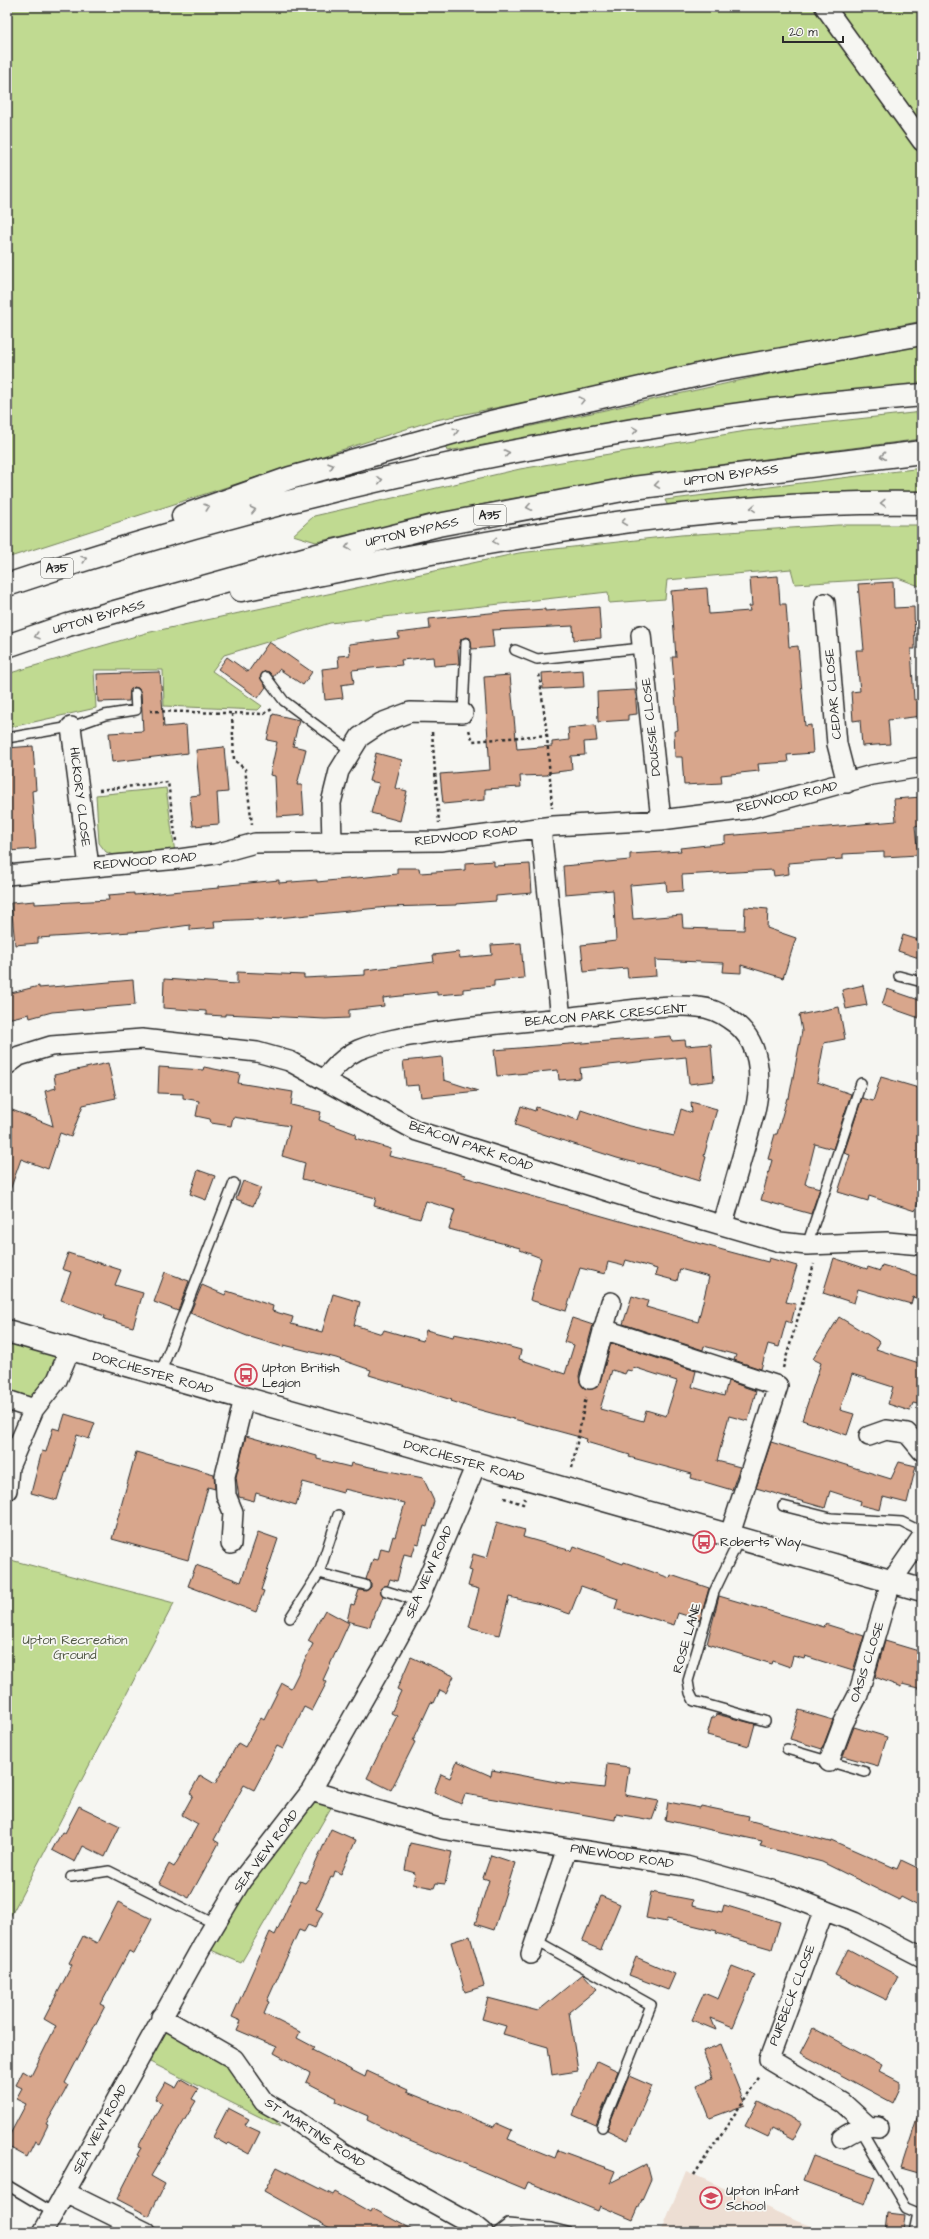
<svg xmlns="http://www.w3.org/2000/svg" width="929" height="2239" font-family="'Architects Daughter',sans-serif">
<rect width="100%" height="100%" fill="#f6f6f2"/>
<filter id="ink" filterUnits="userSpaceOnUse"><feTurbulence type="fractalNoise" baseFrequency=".025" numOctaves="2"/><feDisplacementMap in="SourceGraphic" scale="8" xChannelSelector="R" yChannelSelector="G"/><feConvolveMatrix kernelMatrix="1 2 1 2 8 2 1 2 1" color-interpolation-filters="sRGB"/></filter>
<g filter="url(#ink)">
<path fill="#edded3" d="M686,2171L799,2222L829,2232H661Z"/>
<path fill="#c0da91" stroke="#76825e" d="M7,7H922V321L431,421L7,558Z
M922,345V386L646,418L447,451L445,445L779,372Z
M922,412V439L673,471L503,500L316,542L293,535L314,516L520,469L746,431Z
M922,468V496L670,510L665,500Z
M838,525H922V587L898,578L795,584L791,569L667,580L665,599L609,603L608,592L330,623L224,655L212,671L262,706L258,710L164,706L163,670H94L96,708L7,728V674L146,633L519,553L681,535Z
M166,788L175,853L115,856L106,852L99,843L96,795Z
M7,1331L70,1349L34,1409L7,1400Z
M7,1559L174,1603L7,1923Z
M311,1791L336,1799L241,1963L202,1946Z
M161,2017L234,2059L280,2127L140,2057Z"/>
<path fill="#d8a68c" stroke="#2b2b2b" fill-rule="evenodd" d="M778,576L780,604H786L789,647L798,646L805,726L811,725L813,753L787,755L788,762L758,764L759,771L721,775L722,783L684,785L682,757H675L674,731L678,730L672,657H676L671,591L707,588L709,614L750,611L749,606H752L750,578Z
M893,582L894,608L914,607L915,649H911L914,700L922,699V716L888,720L890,744L862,746L860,720L853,721L851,692L860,691L856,650H864L858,584Z
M599,607L601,638L574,640L573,626L492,630L494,647L472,649L470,638L466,637L461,639L458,650L459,664L434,666L433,657L401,660L402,665L352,670L354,683L341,685L343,698L325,700L322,669L339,667L338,656L350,655L349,644L399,638L398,633L430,629L429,619L500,612L545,609V611Z
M269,642L312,672L303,685L279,669L273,677L269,672L265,671L260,677L266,687L258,698L218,669L227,657L248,672Z
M583,670L584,687L543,689L542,673Z
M160,672L164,727L186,725L188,753L112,762L109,733L143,731L141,693L138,688L134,687L130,691L129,701L98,702L97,674Z
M510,675L517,749L552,746V742L569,740L568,728L595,725L597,741L584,742L585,755L571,756L572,770L548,773V775L520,776L521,787L485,789V800L443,804L440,774L490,770L484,677Z
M635,690L637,714L628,715V720L598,722L597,692Z
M273,714L299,720L293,746L306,749L297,785H302L304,815L277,817L275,776L270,775L277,742L267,740Z
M33,746L36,790L32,791L36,849L8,851L7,748Z
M224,747L228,792L217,793L219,824L193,826L190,796L200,795L196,750Z
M376,753L402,760L395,788L407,791L400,821L371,813L379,783L369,781Z
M922,797V825L915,826L918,855L884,857V852L843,854V859L788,863L789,874L774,876L773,870L682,875L683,891L667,892L666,882L630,885L633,919L682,915L683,928L744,930L745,907L768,909L767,928L796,938L783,978L741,965V973L723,972L724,963L655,960L656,976L628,978L627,968L584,972L581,945L616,941L613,890L565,894L563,866L630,860V854L681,851L680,848L725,843V836L896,821L894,799Z
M494,861V866L530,864L532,893L496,896V901L456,904V905L388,907L258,920V919L214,921L215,928L190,930V925L147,931L38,938V943L15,945L11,903L35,901V904L109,900L108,895L134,893V895L219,888V886L279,880V883L317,880V882L397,874V868H419L420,873L465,870V863Z
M903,935L922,941V959L898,951Z
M521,943L524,978L494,981V986L463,989V993L437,995V992L383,998L384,1006L349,1010V1018L325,1019L225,1014V1016L206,1015V1011L163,1008L164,979L237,984V972L304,975V978L365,975V970L434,962L433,955L459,952L460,958L492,955L491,945Z
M133,980L135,1005L52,1012L30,1018L29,1014L7,1019V994L39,986V988Z
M863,985L867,1005L846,1009L842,990Z
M887,989L922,1001V1019L882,1005Z
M839,1007L845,1039L824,1043L817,1082L851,1094L833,1149L815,1144L805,1184L820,1188L811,1214L761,1200L772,1160L768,1159L775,1134H777L787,1098H789L802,1031L799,1015Z
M671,1036L672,1041L685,1040L686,1046L711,1044L714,1081L689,1084L686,1057L580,1068L581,1078L559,1080L558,1070L497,1076L494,1050Z
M442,1057L444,1080L478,1091L421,1097L419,1085L406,1086L403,1061Z
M108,1063L116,1098L83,1105L71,1137L60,1133L48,1169L21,1159L9,1193H7V1108L53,1126L45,1091L56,1088L54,1075Z
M159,1067L203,1070L204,1067L240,1074L238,1083L293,1092L291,1105L321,1112L319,1120L356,1134L355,1138L391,1149L389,1156L442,1168L465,1175L464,1177L723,1250L768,1262L769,1258L797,1266L786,1302L796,1304L791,1323L786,1321L779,1347L768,1344L761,1369L734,1360L736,1355L704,1346L703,1350L623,1324L632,1296L648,1301L646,1307L698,1322L709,1277L680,1269L677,1281L655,1275L657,1269L626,1260L624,1266L608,1262L605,1274L580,1268L566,1311L530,1300L541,1258L520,1250V1248L449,1229L455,1210L426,1201L420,1219L374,1206L376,1198L302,1179L305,1163L282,1156L290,1126L233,1117L231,1126L211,1123L210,1119L196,1116L199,1101L183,1098V1094L158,1093Z
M881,1077L922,1089V1191L915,1211L869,1196L868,1201L838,1192L850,1155L844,1153L862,1098L873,1101Z
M691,1102L717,1109L704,1156L706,1157L699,1181L641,1163L640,1164L617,1158L515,1125L521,1106L535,1111L536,1107L578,1120L581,1110L626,1125L674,1136L681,1109L692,1113Z
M198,1170L215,1176L206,1200L190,1194Z
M243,1181L261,1188L253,1206L236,1199Z
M68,1253L121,1270L115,1285L143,1293L133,1327L104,1319L105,1316L61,1300L71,1272L62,1269Z
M834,1258L867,1269L868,1267L880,1271L882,1265L922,1277V1300L913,1297L911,1304L858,1289L854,1303L823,1293Z
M165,1272L189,1281L178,1311L154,1302Z
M202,1285L225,1295L227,1291L273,1306L272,1311L293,1317L291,1324L322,1332L333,1294L360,1302L354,1325L382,1334L384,1330L423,1341L426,1330L453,1337L454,1334L484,1340L521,1350L519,1359L565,1374L574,1345L564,1342L572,1318L593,1325L579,1376L580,1382L587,1389H593L600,1382L611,1343L696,1371L692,1387L724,1396L728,1381L756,1391L748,1421L729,1416L717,1461L740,1467L735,1481L732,1490L691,1478L692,1474L629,1457L630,1455L586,1442L587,1439L469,1407L451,1401L452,1400L369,1375L371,1370L336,1358L284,1345L283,1347L247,1336L190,1313ZM633,1367L677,1381L666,1416L646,1410L643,1421L600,1409L612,1370L625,1374L627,1370L632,1371Z
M839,1317L880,1342L876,1349L922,1364V1405L913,1403L910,1411L888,1404L893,1387L852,1374L840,1410L854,1414L847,1435L802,1420L821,1363L813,1359Z
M65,1414L95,1423L89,1439L77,1435L57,1500L31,1493L42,1451L46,1452L53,1428L60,1430Z
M246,1436L317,1456V1459L350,1467L351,1463L423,1478L434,1501L427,1527L424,1526L419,1544L416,1543L412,1556L404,1554L397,1581L390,1579L388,1585L380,1589L383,1596L377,1611H375L370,1627L347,1621L351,1604L354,1605L359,1590L366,1591L371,1587V1583L366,1579L373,1559L378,1560L381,1548L389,1550L393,1536L395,1537L405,1503L344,1489L343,1493L303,1482L296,1505L256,1493L254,1501L239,1497L236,1477Z
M771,1442L891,1479L899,1462L916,1466L907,1503L883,1497L880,1510L860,1505L861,1501L830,1491L825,1508L756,1488Z
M136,1452L214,1474L215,1489L208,1487L188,1560L112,1539Z
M497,1522L525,1530L523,1537L572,1551L574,1546L623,1564L624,1562L670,1578L671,1575L709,1588L700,1620L678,1613L674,1625L638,1614L637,1616L615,1609L618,1599L581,1586L570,1614L540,1604L509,1597L499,1635L469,1627L479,1589L468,1586L472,1571L469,1570L473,1554L487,1558Z
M258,1532L278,1539L261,1590L264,1591L256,1612L188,1586L196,1565L241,1582Z
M719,1596L824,1627L825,1624L864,1636L853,1671L805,1656L804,1659L793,1656L790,1667L773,1661L772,1664L707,1644Z
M325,1610L349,1623L323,1680L327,1682L312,1711L304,1707L283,1749L277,1746L254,1790L244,1785L214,1840L219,1843L189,1898L159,1883L169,1864L174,1867L198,1824L182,1815L193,1795L190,1793L200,1775L215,1784L238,1743L245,1747L261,1717L264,1719L282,1683L291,1688L313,1644L308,1641Z
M885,1641L922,1652V1689L902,1684L901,1687L875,1677Z
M411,1657L454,1676L446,1693L440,1690L434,1703L431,1702L413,1741L415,1742L391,1790L367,1778L397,1716L391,1713L401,1691L397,1689Z
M799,1710L833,1720L822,1749L790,1739Z
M716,1714L755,1724L749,1746L707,1735L712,1717H715Z
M854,1727L887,1737L878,1766L843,1756Z
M457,1761L491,1776L492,1770L561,1783L604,1788L607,1764L629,1767L625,1795L659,1801L652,1820L616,1814L615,1820L465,1794L461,1804L434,1792L441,1774L450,1778Z
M668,1802L700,1808L701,1806L749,1816L748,1820L830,1842L831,1840L897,1869L901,1860L922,1870V1908L901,1897L899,1900L822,1862L760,1846L762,1841L665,1820Z
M79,1806L120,1826L105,1857L83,1846L75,1862L52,1850L62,1832L65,1833Z
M331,1829L356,1840L341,1874L335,1871L333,1878L331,1877L316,1909L323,1912L315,1928L308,1925L304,1932L299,1930L267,2001L269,2002L264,2014L300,2032L297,2038L314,2047L312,2050L365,2077L367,2071L408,2090L407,2092L494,2127L496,2123L512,2130L508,2139L555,2158L558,2150L615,2171L610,2183L647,2164L651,2179L633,2220L600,2206L598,2211L528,2182L525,2189L405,2139L367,2120L368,2116L336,2102L337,2098L306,2082L310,2073L274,2053L277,2047L237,2030L241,2021L232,2017L270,1932L275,1935L300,1881L305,1883L309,1878Z
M410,1843L452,1852L445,1884L436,1883L434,1888L413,1884L415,1873L405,1870Z
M491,1855L515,1863L494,1930L475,1924L489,1880L483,1878Z
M651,1892L693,1900L692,1906L722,1912L724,1905L780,1922L772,1949L716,1933L717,1931L667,1919L666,1922L646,1918Z
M601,1896L620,1904L601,1950L582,1942Z
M118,1902L152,1919L134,1954L129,1951L101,2004L105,2006L65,2083L68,2085L64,2093L46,2124L48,2125L39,2143L35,2141L27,2157L7,2146V2140L26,2104L16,2099L22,2088L16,2085L23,2071L31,2076L56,2026L44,2019L72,1965L69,1963L83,1936L97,1943Z
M470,1936L484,1986L465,1992L451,1942Z
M848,1949L898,1976L887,2000L835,1975Z
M636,1957L675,1974L668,1990L629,1975Z
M732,1966L755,1975L733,2027L711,2018L716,2030L692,2020L704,1993L718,1999Z
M583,1974L597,1989L569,2012L578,2071L552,2075L548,2047L503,2034L506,2026L482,2019L488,1998L538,2011Z
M813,2028L882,2065L879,2071L900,2082V2088L893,2103L800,2053Z
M721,2044L745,2105L710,2118L697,2085L713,2078L703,2051Z
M597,2061L618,2071L596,2125L573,2115Z
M629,2076L652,2086L628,2140L607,2130Z
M181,2079L198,2089L192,2099L196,2101L151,2176L165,2184L149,2216L117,2199L139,2156L137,2155L141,2148L138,2147L162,2103L155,2099L165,2082L176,2088Z
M758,2101L802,2123L793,2140L772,2129L768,2137L745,2126Z
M228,2108L249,2119L245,2125L260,2132L249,2154L229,2143L227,2145L213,2137Z
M917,2118H922V2174L901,2168Z
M813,2156L875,2178L865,2204L803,2181Z
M277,2167L333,2195L335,2192L370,2212L372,2208L416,2232H337L264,2191Z
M888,2213L905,2215L903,2232H886Z"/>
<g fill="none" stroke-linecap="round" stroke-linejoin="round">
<g stroke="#2b2b2b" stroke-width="12">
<path id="service" d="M515,650L537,659L642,648
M266,677L284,701L351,751
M463,713L466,643
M7,738L71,727L105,715L136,710L135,693
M899,976L922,982
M807,1245L861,1083
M160,1374L234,1183
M783,1506L831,1518L902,1522L922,1532
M740,1538L714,1592L688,1681L690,1693L694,1701L765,1721
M319,1573L365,1585
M386,1591L418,1601
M290,1618L319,1573L338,1515
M787,1749L865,1772
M71,1877L109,1871L215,1924
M535,1940L651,2005L602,2127
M859,2128L906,2208L918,2213L914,2232
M7,2185L54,2213
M498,2232L508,2224L551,2228L567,2232"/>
</g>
<g stroke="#2b2b2b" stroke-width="22">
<path id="minor" d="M825,7L922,141
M825,603L837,744L847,783
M641,635L661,820
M71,727L89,867
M541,828L561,1019
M332,843L331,803L339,771L360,737L381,723L410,712L463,713
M7,875L179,859L215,854L255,843L440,841L553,826L661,820L748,809L872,775L922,767
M7,1065L19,1056L51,1046L142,1039L257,1052L289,1061L417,1131L639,1201L780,1242L807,1245L887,1242L922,1245
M324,1080C334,1068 343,1057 358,1050C380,1041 404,1037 428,1033C476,1025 524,1022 572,1017C609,1013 663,1003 698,1007C709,1008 721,1013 729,1019C762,1039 762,1079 755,1111L723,1224
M603,1329L778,1386L730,1534
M590,1379L611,1302
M7,1400L34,1409
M869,1436L886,1430L907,1433L922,1451
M7,1490L9,1467L34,1409L57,1380L70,1349
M231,1544L233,1512L226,1495L225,1476L244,1399
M829,1762L843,1724L858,1695L891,1582L922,1537
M311,1791L442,1829L686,1866L776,1891L854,1922L922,1957
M824,1910L769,2059L843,2103L867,2125
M531,1954L567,1848
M161,2017L234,2059L264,2102L294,2119L343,2153L477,2227L483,2232
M842,2138C855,2130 863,2125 878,2127
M65,2192L146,2232
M43,2232L202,1946L241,1881L311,1791L394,1645L418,1601L476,1465"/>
</g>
<g stroke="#2b2b2b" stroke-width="25">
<path id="secondary" d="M7,1331C312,1417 617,1503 922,1590"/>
</g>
<g stroke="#2b2b2b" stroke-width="25">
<path id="trunk" d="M183,516L290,478L491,422L716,371L922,334
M7,585C252,502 506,445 763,411C816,404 869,400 922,395
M241,590C466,545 692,499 922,503
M7,646L68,625L314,556L438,525L633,488L922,452"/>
</g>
<path stroke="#2b2b2b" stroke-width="2.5" stroke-dasharray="3 3" stroke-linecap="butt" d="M150,711L264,714L272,709
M232,714L234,760L245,769L252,824
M469,730L473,741L547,735L539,673
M432,732L439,823
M547,735L552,808
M99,790L168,782L176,841
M783,1368L814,1264
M572,1468L586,1397
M504,1498L523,1504L525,1498
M694,2175L760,2076"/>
<use href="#service" stroke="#f6f6f2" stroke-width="9"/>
<use href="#minor" stroke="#f6f6f2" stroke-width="19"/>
<use href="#secondary" stroke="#f6f6f2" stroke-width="22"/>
<use href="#trunk" stroke="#f6f6f2" stroke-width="22"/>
</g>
<defs><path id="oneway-chevron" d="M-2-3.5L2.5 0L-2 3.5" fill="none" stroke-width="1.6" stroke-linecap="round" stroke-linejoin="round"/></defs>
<g stroke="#90908e">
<use href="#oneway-chevron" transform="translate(582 400) rotate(-14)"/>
<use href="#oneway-chevron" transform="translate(635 430) rotate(-9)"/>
<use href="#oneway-chevron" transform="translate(456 431) rotate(-15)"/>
<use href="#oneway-chevron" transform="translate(507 453) rotate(-12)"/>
<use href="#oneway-chevron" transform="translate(883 456) rotate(174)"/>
<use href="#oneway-chevron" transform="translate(331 466) rotate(-16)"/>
<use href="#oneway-chevron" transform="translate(380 480) rotate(-12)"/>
<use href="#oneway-chevron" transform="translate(657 485) rotate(172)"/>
<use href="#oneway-chevron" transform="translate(883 503) rotate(179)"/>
<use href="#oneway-chevron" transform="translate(207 507) rotate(-19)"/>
<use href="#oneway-chevron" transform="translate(529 507) rotate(170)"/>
<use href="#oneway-chevron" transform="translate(753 508) rotate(177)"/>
<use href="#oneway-chevron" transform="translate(253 510) rotate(-14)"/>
<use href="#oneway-chevron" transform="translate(624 522) rotate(172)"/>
<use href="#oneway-chevron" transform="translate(495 541) rotate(171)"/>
<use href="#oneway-chevron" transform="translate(348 547) rotate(166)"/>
<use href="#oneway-chevron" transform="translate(84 559) rotate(-19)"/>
<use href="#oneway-chevron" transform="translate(37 636) rotate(161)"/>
</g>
</g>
<defs>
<g id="bus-ring" transform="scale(1.15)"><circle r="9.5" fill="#f6f6f2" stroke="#d1495b" stroke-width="1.5"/><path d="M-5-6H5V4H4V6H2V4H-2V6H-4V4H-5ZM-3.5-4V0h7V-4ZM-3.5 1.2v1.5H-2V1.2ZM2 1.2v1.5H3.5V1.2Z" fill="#d1495b"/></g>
<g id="school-ring" transform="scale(1.15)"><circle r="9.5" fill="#f6f6f2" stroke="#d1495b" stroke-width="1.5"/><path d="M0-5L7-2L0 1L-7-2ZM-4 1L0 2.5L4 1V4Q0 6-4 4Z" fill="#d1495b"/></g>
</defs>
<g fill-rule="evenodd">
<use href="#bus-ring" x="246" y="1375"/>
<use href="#bus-ring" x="704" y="1542"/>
<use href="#school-ring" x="711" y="2198"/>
</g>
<g text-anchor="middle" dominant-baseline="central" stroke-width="3.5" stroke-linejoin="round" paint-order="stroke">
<g fill="#f6f6f2" stroke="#686867" stroke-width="1">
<rect x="474" y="505" width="32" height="20" rx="3"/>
<rect x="41" y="558" width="32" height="20" rx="3"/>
</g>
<g font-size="12" font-weight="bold" fill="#2b2b2b">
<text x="490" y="515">A35</text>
<text x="57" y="568">A35</text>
</g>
<g font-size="13" fill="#2b2b2b" stroke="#f6f6f2">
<text transform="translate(731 475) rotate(-8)">UPTON BYPASS</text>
<text transform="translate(412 532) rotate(-13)">UPTON BYPASS</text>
<text transform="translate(99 617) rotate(-16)">UPTON BYPASS</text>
<text transform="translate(833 694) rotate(-95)">CEDAR CLOSE</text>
<text transform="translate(651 727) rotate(-96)">DOUSSIE CLOSE</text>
<text transform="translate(80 797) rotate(83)">HICKORY CLOSE</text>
<text transform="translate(787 797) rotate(-13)">REDWOOD ROAD</text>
<text transform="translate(466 836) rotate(-6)">REDWOOD ROAD</text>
<text transform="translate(145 861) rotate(-5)">REDWOOD ROAD</text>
<text transform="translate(606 1015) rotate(-5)">BEACON PARK CRESCENT</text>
<text transform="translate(471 1146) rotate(19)">BEACON PARK ROAD</text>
<text transform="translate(153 1373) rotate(16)">DORCHESTER ROAD</text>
<text transform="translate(464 1461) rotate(16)">DORCHESTER ROAD</text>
<text transform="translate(429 1572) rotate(-66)">SEA VIEW ROAD</text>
<text transform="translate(687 1638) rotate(-74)">ROSE LANE</text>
<text transform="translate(867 1662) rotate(-72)">OASIS CLOSE</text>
<text transform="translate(266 1851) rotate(-53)">SEA VIEW ROAD</text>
<text transform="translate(622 1856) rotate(9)">PINEWOOD ROAD</text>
<text transform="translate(792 1995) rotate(-69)">PURBECK CLOSE</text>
<text transform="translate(100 2129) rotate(-61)">SEA VIEW ROAD</text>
<text transform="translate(315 2133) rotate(33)">ST MARTINS ROAD</text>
</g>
<g font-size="13" fill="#2b2b2b" stroke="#f6f6f2" text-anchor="start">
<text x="262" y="1368">Upton British<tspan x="262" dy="15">Legion</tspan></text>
<text x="720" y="1542">Roberts Way</text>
<text x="726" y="2191">Upton Infant<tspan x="726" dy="15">School</tspan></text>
</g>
<g font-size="13" fill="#505744" stroke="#f6f6f2">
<text x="75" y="1640">Upton Recreation<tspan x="75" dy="15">Ground</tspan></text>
</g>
</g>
<rect width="929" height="2239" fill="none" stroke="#f6f6f2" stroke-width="24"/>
<rect x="12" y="12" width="905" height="2215" fill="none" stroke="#2b2b2b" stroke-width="1.5" filter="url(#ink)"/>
<path d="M783 36v6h60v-6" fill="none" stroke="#2b2b2b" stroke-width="2"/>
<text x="789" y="36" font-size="12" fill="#2b2b2b" stroke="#f6f6f2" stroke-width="3" paint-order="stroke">20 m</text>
</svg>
